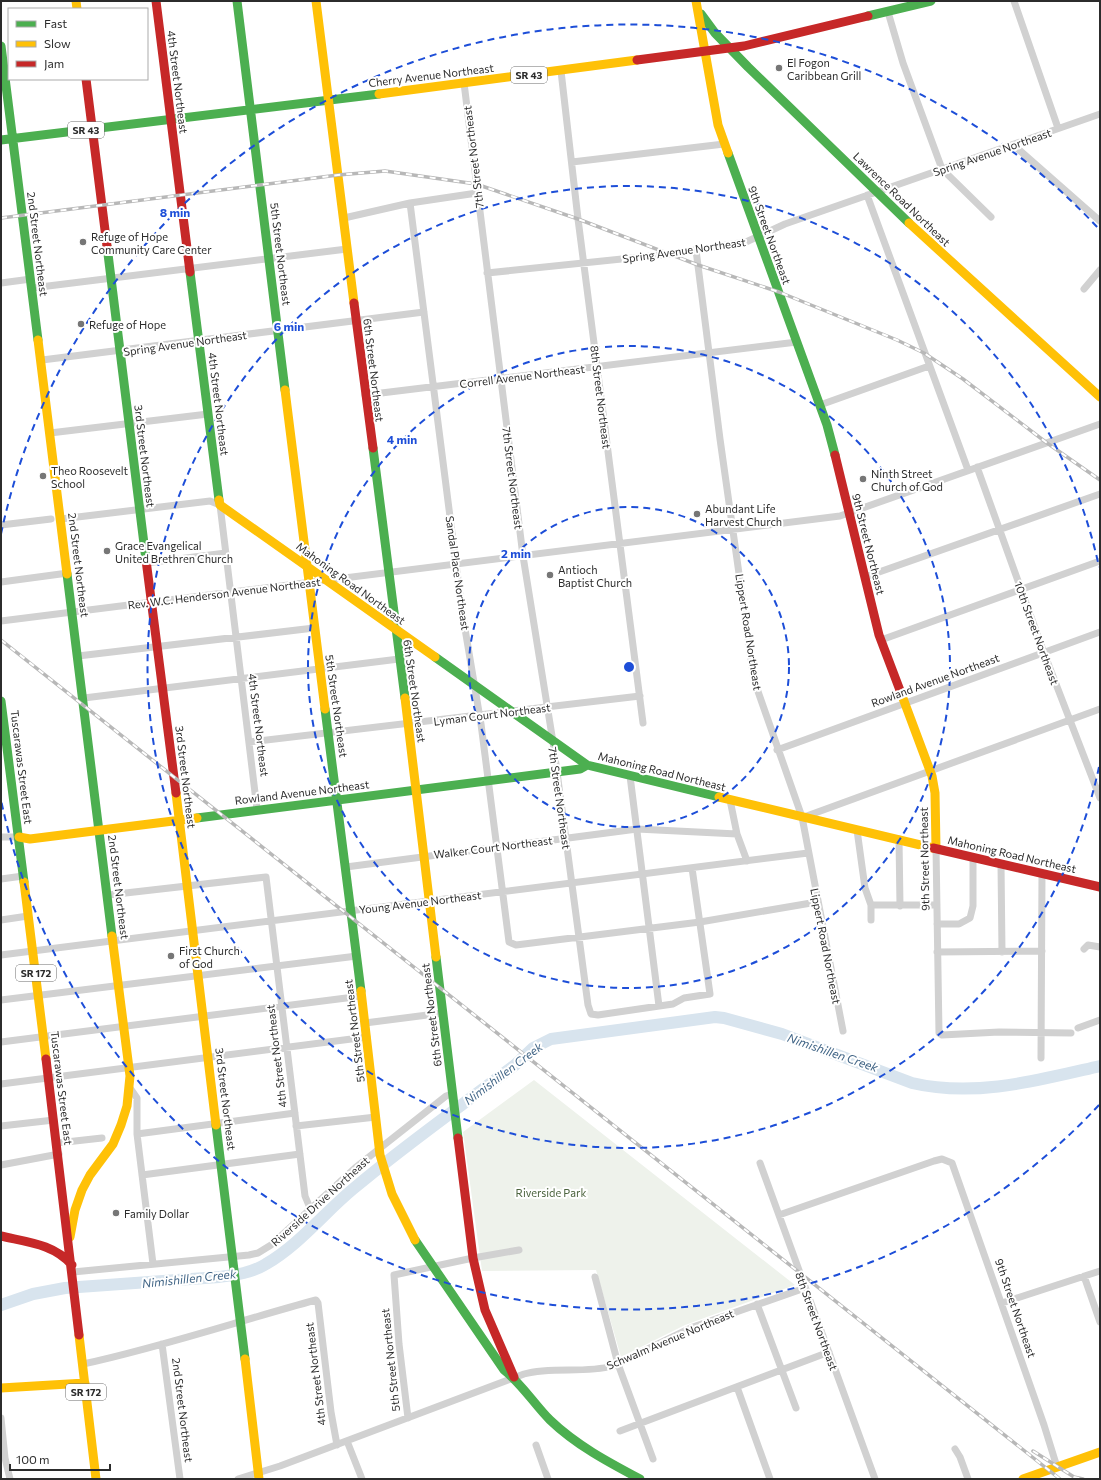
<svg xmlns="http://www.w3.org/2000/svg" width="1101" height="1480" font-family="Commissioner,sans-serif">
<rect width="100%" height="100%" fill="#fff"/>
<path fill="#eef2eb" d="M534,1080L795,1285L685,1325L621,1357L596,1270L482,1271L463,1132Z"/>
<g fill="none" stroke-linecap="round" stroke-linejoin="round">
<path stroke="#d8e4ee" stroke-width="12" d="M1,1305L33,1294L65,1288L219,1277C235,1275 252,1273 266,1264C299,1245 324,1213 353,1189C405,1145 461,1106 515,1065L533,1048L551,1039L715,1017L724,1018L782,1034L912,1083C975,1098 1039,1080 1100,1066"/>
<path stroke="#d1d1d1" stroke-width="7" d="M1014,1L1058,128
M888,12L903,63L942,169L991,217
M561,71L578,219L643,723
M464,83L523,556L553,742L588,1005L591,1014L598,1015L673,1004L684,998L710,994L692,868
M1015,144L1018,149L1100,221
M572,162L724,144
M867,195L968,470
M410,203L462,611L481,724L509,942L516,945L700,922L817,902
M344,218L410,203L477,193
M696,250L720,439L754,680L802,817L843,1031
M487,273L670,254L746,242L785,224L1100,114
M1,283L31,279
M32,288L347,249
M1084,289L1100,270
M42,360L424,312
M365,395L797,342
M820,405L929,366
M50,433L208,414
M977,467L1044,653L1100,798
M61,519L210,501L220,505L257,809
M1,525L51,519
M146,563L226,553
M865,577L1100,494
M1,582L68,573
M1,621L840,516L1100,424
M881,640L1100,561
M78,656L314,628
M84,698L399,659
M249,742L640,696
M777,750L1100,632
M630,776L659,1006
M730,800L737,834L747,861
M804,817L1100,709
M857,830L865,888L871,905V920
M1,837H19
M899,839L900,906
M936,848L939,1033L942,1035L999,1032L1071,1033
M1001,864L1002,952
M346,867L637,829L737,834
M1,879L23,876
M108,895L266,877L305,1196L310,1208
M871,905H937
M1,920L28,916
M937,924H959L970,918L973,906V857
M1084,949L1088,945L1100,947
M937,952L1042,951
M1,955L808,853
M1,1000L357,956
M365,1023L443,1013
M1078,1028L1100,1020
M1,1042L362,996
M1041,1058L1042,873
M1,1084L367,1037
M130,1088L137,1098V1134L153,1264
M1,1126L54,1120
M296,1126L376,1117
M137,1134L295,1113
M57,1143L102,1138
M760,1163L875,1479
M1,1165L59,1154
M142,1175L300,1154
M779,1215L934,1161L942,1159L952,1163L1044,1425L1057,1467
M73,1272L249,1255L258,1253L271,1245L355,1168L446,1096L452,1094
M1084,1276L1100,1322
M595,1277L618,1364L653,1459
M1002,1303L1100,1271
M757,1304L796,1408
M162,1344L180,1479
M83,1364C162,1347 238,1321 316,1300L318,1303L331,1412L337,1445
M737,1387L770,1479
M1,1418L5,1458L10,1479
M408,1418L399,1344L394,1275L473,1258L519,1250
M620,1431L829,1352
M347,1441L362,1479
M536,1445L548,1479
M955,1449L960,1457L968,1479
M238,1479L280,1466L524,1374C553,1366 584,1374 613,1366L693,1327L805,1288"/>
<path stroke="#4caf50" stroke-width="9" d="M237,1L285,390
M701,14L715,33L748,67L909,223
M868,16L931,1
M1,46L38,340
M1,140L379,94
M728,153L827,425L835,455
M107,246L146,560
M190,272L219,500
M373,448L405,698
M67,574L112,936
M435,657L587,765L719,797
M1,701L24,882
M325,709L361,991
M197,818L580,769L587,765
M436,957L458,1138
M216,1125L245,1359
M415,1240L504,1370C522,1384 534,1404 550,1420C576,1445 608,1462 640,1479"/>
<path stroke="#ffc107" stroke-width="9" d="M76,1L77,9
M316,1L354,303
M696,1L718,125L728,153
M379,94L637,60
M909,223L1100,397
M38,340L67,574
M285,390L325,709
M219,500L220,505L435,657
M901,693L932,776L935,793L936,848
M405,698L436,957
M176,793L216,1125
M719,797L933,848
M19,837L30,839L197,818
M24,882L46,1059
M361,991L380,1155L392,1194L415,1240
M70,1237L75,1210L82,1190L90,1175L113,1144L121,1125L127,1106L130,1076L112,936
M79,1335L96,1479
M245,1359L259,1479
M1,1388L85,1383
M1023,1479L1100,1452"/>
<path stroke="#c62828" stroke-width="9" d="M156,1L190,272
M637,60L744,46L868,16
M86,79L107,246
M354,303L373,448
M835,455L879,635L901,693
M146,560L176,793
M933,848L1100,887
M46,1059L79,1335
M458,1138L473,1258L485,1310L514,1377
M1,1236C27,1242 54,1244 72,1265"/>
<g stroke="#b8b8b8" stroke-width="3.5">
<path id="rail" d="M1,218L338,175L385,171L476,184L578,219L698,265L779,292L897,340L924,353L963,379L1047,443L1100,480
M1,640L1060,1479
M1033,1451L1074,1477L1083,1479"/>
</g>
<use href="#rail" stroke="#fff" stroke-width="2" stroke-dasharray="6" stroke-linecap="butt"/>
</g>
<g fill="none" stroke="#1d4ed8" stroke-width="2" stroke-dasharray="7 5">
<circle cx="629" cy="667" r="160"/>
<circle cx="629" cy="667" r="321"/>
<path d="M1099 767A481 481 0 1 1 1099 567"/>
<path d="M1099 1105A642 642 0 0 1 1 800M1 534A642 642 0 0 1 1099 229"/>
</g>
<g fill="#767676" stroke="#fff" stroke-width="1.5">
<circle cx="779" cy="68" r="4"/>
<circle cx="83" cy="242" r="4"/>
<circle cx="81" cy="324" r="4"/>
<circle cx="43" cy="476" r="4"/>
<circle cx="863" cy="479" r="4"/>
<circle cx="697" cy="514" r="4"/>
<circle cx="107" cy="551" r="4"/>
<circle cx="550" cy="575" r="4"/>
<circle cx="171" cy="956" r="4"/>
<circle cx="116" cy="1213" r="4"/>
</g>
<g text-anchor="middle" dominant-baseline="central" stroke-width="4" stroke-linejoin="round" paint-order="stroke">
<g fill="#fff" stroke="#6b6b6b" stroke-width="1">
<rect x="511" y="67" width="36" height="16" rx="3"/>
<rect x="68" y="122" width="36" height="16" rx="3"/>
<rect x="16" y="965" width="40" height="16" rx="3"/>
<rect x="66" y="1384" width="40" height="16" rx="3"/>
</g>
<g font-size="10" font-weight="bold" fill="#2c2c2c">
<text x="529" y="75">SR 43</text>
<text x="86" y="130">SR 43</text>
<text x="36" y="973">SR 172</text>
<text x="86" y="1392">SR 172</text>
</g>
<g font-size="11" fill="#2c2c2c" stroke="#fff" text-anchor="start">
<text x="787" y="62">El Fogon<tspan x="787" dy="13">Caribbean Grill</tspan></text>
<text x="91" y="236">Refuge of Hope<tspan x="91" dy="13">Community Care Center</tspan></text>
<text x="89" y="324">Refuge of Hope</text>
<text x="51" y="470">Theo Roosevelt<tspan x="51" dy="13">School</tspan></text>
<text x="871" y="473">Ninth Street<tspan x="871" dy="13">Church of God</tspan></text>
<text x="705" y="508">Abundant Life<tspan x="705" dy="13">Harvest Church</tspan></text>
<text x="115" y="545">Grace Evangelical<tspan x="115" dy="13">United Brethren Church</tspan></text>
<text x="558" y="569">Antioch<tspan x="558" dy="13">Baptist Church</tspan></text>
<text x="179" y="950">First Church<tspan x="179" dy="13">of God</tspan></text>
<text x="124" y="1213">Family Dollar</text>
</g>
<g font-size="11" fill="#2c2c2c" stroke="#fff">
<text transform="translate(431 75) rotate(-7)">Cherry Avenue Northeast</text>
<text transform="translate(178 82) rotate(83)">4th Street Northeast</text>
<text transform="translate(992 152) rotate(-19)">Spring Avenue Northeast</text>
<text transform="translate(473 157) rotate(-97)">7th Street Northeast</text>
<text transform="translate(902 199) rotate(44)">Lawrence Road Northeast</text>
<text transform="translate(770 235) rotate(70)">9th Street Northeast</text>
<text transform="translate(38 244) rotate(83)">2nd Street Northeast</text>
<text transform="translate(684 250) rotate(-8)">Spring Avenue Northeast</text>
<text transform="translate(281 254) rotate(83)">5th Street Northeast</text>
<text transform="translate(185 343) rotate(-8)">Spring Avenue Northeast</text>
<text transform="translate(374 370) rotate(83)">6th Street Northeast</text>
<text transform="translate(522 376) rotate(-7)">Correll Avenue Northeast</text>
<text transform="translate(601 397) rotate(83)">8th Street Northeast</text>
<text transform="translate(219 404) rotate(83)">4th Street Northeast</text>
<text transform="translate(145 456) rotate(83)">3rd Street Northeast</text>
<text transform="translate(513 478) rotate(83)">7th Street Northeast</text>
<text transform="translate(869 544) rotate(76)">9th Street Northeast</text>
<text transform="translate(79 565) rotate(83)">2nd Street Northeast</text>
<text transform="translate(458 573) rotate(82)">Sandal Place Northeast</text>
<text transform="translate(351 583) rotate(36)">Mahoning Road Northeast</text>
<text transform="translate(224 593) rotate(-7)">Rev. W.C. Henderson Avenue Northeast</text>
<text transform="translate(749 632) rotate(81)">Lippert Road Northeast</text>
<text transform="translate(1037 633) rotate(70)">10th Street Northeast</text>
<text transform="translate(935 680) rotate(-20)">Rowland Avenue Northeast</text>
<text transform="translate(415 691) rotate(82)">6th Street Northeast</text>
<text transform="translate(337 706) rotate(82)">5th Street Northeast</text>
<text transform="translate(492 714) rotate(-7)">Lyman Court Northeast</text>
<text transform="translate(259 725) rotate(83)">4th Street Northeast</text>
<text transform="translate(22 767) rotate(83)">Tuscarawas Street East</text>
<text transform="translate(662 771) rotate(14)">Mahoning Road Northeast</text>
<text transform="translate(186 777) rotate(83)">3rd Street Northeast</text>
<text transform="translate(302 792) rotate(-7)">Rowland Avenue Northeast</text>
<text transform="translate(560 798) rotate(82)">7th Street Northeast</text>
<text transform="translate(493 847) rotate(-7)">Walker Court Northeast</text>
<text transform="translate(1012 854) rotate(13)">Mahoning Road Northeast</text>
<text transform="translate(924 859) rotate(-91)">9th Street Northeast</text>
<text transform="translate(119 887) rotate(83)">2nd Street Northeast</text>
<text transform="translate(420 902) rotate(-7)">Young Avenue Northeast</text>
<text transform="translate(826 946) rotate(79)">Lippert Road Northeast</text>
<text transform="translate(431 1015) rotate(-97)">6th Street Northeast</text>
<text transform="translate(354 1031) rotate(-97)">5th Street Northeast</text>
<text transform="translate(276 1056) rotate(-97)">4th Street Northeast</text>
<text transform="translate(62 1088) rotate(83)">Tuscarawas Street East</text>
<text transform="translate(226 1099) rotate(83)">3rd Street Northeast</text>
<text transform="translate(320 1201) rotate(-42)">Riverside Drive Northeast</text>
<text transform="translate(1016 1308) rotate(71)">9th Street Northeast</text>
<text transform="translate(817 1321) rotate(70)">8th Street Northeast</text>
<text transform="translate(670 1339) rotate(-23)">Schwalm Avenue Northeast</text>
<text transform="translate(390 1360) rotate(-96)">5th Street Northeast</text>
<text transform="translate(315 1374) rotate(-97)">4th Street Northeast</text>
<text transform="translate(183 1410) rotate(83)">2nd Street Northeast</text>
</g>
<g font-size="11" fill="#4b633d" stroke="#fff">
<text x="551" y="1192">Riverside Park</text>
</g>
<g font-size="12" font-style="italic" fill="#416586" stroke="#fff">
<text transform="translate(833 1052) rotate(19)">Nimishillen Creek</text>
<text transform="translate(503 1073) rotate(-37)">Nimishillen Creek</text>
<text transform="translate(189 1278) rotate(-6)">Nimishillen Creek</text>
</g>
</g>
<circle cx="629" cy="667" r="6" fill="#1d4ed8" stroke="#fff" stroke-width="2"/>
<g font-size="12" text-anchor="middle" font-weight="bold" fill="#1d4ed8" stroke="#fff" stroke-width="4" stroke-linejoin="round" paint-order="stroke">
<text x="175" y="217">8 min</text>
<text x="289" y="331">6 min</text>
<text x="402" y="444">4 min</text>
<text x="516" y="558">2 min</text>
</g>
<rect width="1101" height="1480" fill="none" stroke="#2c2c2c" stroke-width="4"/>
<rect x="8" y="8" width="140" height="72" fill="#ffffff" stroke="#ababab"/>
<rect x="16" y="21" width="20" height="6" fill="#4caf50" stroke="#ababab"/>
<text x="44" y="28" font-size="12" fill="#2c2c2c">Fast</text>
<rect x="16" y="41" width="20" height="6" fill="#ffc107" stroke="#ababab"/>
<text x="44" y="48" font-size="12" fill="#2c2c2c">Slow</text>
<rect x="16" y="61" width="20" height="6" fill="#c62828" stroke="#ababab"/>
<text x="44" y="68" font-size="12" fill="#2c2c2c">Jam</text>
<path d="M10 1464v6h100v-6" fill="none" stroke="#2c2c2c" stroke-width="2"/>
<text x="16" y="1464" font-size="12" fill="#2c2c2c" stroke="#ffffff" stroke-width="3" paint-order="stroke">100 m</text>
</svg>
